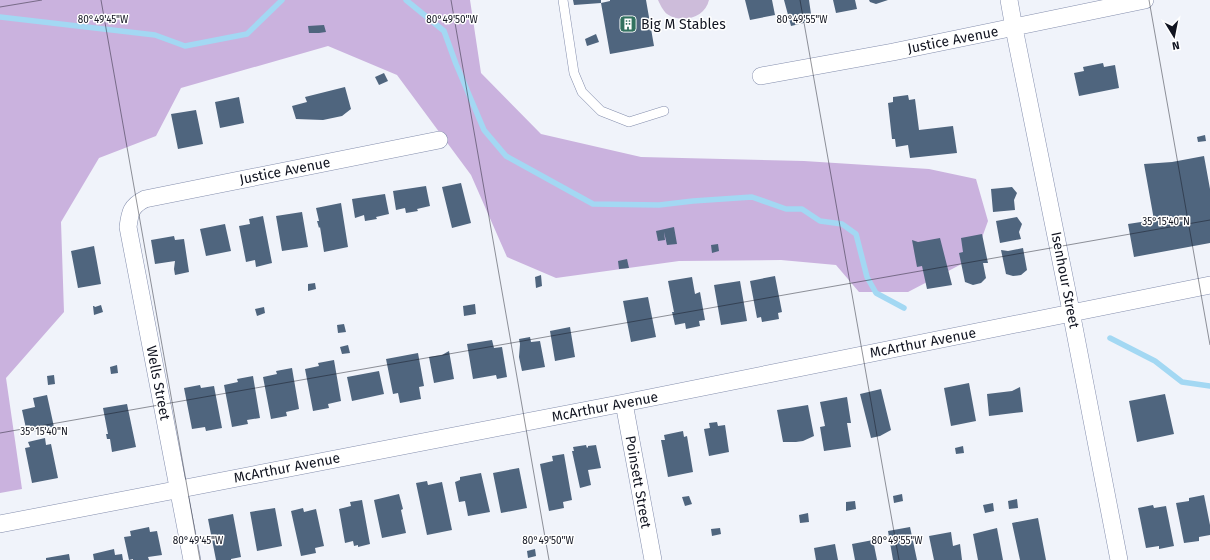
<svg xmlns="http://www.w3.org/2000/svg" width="1210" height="560" font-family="'Fira Sans',sans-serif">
<rect width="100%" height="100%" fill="#f0f3fa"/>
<path fill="#cdbcda" d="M658,0H709C705,18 682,24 667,14C663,11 660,4 658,0Z"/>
<path fill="#cab2de" d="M0,0H470L481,73L541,134L641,157L804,161L929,169L976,179L988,221L975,257L908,292H859L836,265L781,260L679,261L556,278L507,257L471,175L397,75L328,46L181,88L156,136L99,158L61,222L64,312L6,378L22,489L0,493Z"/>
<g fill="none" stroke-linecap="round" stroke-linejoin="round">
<path stroke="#a3d8f3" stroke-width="5.5" d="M406,0L444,31L456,64L484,130L506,156L593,204L659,205L693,201L752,197L786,209H802L820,221L842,224L856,234L867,277L876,293L904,308
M0,17L155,35L185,46L247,34L282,0
M1110,338L1155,361L1182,382L1210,386"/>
</g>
<path fill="#4f657e" d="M573,0H601V3L574,5Z
M610,0H646L654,46L610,54L601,3L610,1Z
M745,0H772L775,15L750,20Z
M784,0H809L812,21L791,26Z
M833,0H855L857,9L836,13Z
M869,0H888L876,4L870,2Z
M324,25L326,32L319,33H309L308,26Z
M596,34L599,42L587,46L585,39Z
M1103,63L1104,67L1115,65L1119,88L1079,96L1074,73L1084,71L1083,67Z
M384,73L388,81L379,85L375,77Z
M345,87L351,109L342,116L323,120L296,119L292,106L307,102L305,97Z
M908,95L909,100L915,99L919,130L953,126L957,153L910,158L908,145L896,147L895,139H892L888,103L893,102V97Z
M239,97L244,123L220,128L215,102Z
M196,110L203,144L178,149L171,114Z
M1205,135L1206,141L1198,142L1197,137Z
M1204,156L1210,189V243L1134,257L1128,224L1154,220L1144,164L1172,162Z
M461,183L471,223L452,228L442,187Z
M426,186L430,206L417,209L418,211L406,213L405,208L396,210L393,191Z
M1012,187L1017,193L1014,200L1015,210L993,212L991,189Z
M385,194L389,214L376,217L377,219L365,221L364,215L355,218L352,199Z
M341,203L348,247L324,252L320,227L319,228L317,221H319L316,208Z
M302,212L308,247L282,251L276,216Z
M263,216L272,263L256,267L255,260L246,262L239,226L250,224L249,219Z
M1017,217L1022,224L1019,232L1021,239L1000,243L996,221Z
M225,224L231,251L206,256L200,229Z
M674,227L677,244L667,245L664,232L665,240L658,241L656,231Z
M982,234L988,263H983L986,278L981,283L973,285L965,282L959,253L963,252L961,238Z
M174,236L175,240L184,239L189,272L175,275L174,269L175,261L155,264L151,240Z
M940,238L952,285L927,289L922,266L917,267L912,240L918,242Z
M718,244L719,251L712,253L711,245Z
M94,246L101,284L78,288L71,251Z
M1023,248L1027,270L1021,275L1013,276L1006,274L1001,250L1008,251Z
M627,259L629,268L619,269L618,261Z
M541,275L542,286L536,288L535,277Z
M775,276L782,312L778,313L779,319L762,322L761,317L757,318L750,281Z
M692,277L695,294L700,292L705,320L699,321L700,326L686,329L685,323L675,325L672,312H674L668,281Z
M740,281L747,321L721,325L714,285Z
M315,283L316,289L308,291V284Z
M648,297L656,337L631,342L623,301Z
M475,304L476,314L464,316L463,306Z
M101,305L103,312L94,315L93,306H94L95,307Z
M264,307L265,313L257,316L255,309Z
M344,324L346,332L338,333L337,325Z
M570,327L575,357L555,361L550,331Z
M530,337L531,342L540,341L545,367L522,371L519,357L520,344L519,339Z
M492,340L494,348L502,347L507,377L497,379L496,375L473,379L467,344Z
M348,345L350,353L342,354L340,347Z
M449,351L454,379L434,383L429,357L442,355Z
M418,353L424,386L419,387L421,399L400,403L398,393L393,394L386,359Z
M334,360L341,401L328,404L329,408L313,411L305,369L319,366L318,363Z
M117,365L118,373L111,374L110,367Z
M292,368L299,409L286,412L287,416L271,419L263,377L277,374L276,371Z
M379,371L384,394L352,401L347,377Z
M54,375L55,384L48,385L47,376Z
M253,376L260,418L247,420L248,424L232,427L224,385L238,382L237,379Z
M969,383L976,421L951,426L944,388Z
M200,385L201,388L214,386L222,428L206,431L205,427L192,429L184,388Z
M1020,387L1023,412L989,416L987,394L1012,391Z
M881,389L891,430L880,436L871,438L860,394Z
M1165,394L1174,434L1137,442L1129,401Z
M47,395L54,427L27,433L22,410L35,407L33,398Z
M847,397L851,423H847L851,447L824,451L820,427L825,426L820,402Z
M127,404L136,447L112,452L110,439H107L106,434H108L103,408Z
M808,405L814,436L803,441L796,442H783L777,410Z
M717,422L718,426L725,425L729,452L709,456L704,429L710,428L709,423Z
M683,431L684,437L687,436L693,472L668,477L661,440H665L664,435Z
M45,438L46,445L51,444L58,478L32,483L25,448L30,447L28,442Z
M586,445L587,448L588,447V446L596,445L601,468L588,470L591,485L580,488L572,451H574L573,447Z
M963,446L964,453L956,454L955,448Z
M564,454L572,500L563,502L564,508L549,511L540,464L553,461L552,456Z
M519,468L527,508L501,513L493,473Z
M481,473L490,512L468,516L465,501L459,502L455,482L460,480V477Z
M427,481L428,485L442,482L452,530L427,535L416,483Z
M399,494L403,509L401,510L406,533L382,538L374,500Z
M902,494L903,501L894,503L893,496Z
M1204,495L1210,525V535L1199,537V541L1184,543L1176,503L1189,501V498Z
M689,496L692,504L685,506L682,497Z
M1017,499L1018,508L1009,509L1008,501Z
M362,500L370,544L358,547V545L354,546L353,541L345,543L339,509L351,506L350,502Z
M855,501L856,509L846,511V502Z
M993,503L994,511L985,513L983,505Z
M1153,505L1154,508L1166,506L1174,546L1159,549V546L1146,548L1138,508Z
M275,508L282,546L257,551L250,512Z
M303,508L304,512L316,509L324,546L315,548L316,553L301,556L291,511Z
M808,513L809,522L800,523L799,515Z
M233,514L241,557L231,559V560H216L208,519Z
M1038,518L1046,560H1020L1012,523Z
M149,527L150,532L157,531L162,555L148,557L149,560H133V559L129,560L124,537L131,536L130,531Z
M910,527L917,560H893L888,531Z
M720,528L721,534L712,536L711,529Z
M997,528L1003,560H978L973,534Z
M951,532L953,546L960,544L962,560H934L929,536Z
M873,540L877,560H855L852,544Z
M835,544L838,560H816L814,548Z
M114,549L115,555L122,554L123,560H94L93,554Z
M535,549L536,556L528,558L527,551Z
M69,554L70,560H46V558Z"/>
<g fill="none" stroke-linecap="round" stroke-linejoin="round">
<g stroke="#848ead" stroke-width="10">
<path id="service" d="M563,0L574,73L582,92L601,111L629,122L664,111"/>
</g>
<g stroke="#848ead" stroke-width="18">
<path id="minor" d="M1009,0L1014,28L1068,296L1119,560
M761,76L893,52L1145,0
M624,403L653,560
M0,524L624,403L1210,285
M192,560L128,227C130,212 131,206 145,199L439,140"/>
</g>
<use href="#service" stroke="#fff" stroke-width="9"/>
<use href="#minor" stroke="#fff" stroke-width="17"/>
</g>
<path fill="none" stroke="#111420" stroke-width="1" stroke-opacity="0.45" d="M101,0L200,560M451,0L549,560M800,0L899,560M1149,0L1210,345M0,7L42,0M0,433L1210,220"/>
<defs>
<g id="building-square" transform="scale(0.9)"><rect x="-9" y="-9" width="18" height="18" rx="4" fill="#32715f" stroke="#fff"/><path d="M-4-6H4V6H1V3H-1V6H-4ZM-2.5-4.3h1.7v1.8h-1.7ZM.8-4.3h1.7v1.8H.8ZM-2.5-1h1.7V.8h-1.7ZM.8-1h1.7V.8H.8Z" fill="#fff"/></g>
</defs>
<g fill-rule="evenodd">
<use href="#building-square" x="628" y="24"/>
</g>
<g text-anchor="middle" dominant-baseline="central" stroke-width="3" stroke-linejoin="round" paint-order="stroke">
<g font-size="14" fill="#111420" stroke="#fff" text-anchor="start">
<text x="641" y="24">Big M Stables</text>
</g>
<g font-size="14" fill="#111420" stroke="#fff">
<text transform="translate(953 40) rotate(-11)">Justice Avenue</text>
<text transform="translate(285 171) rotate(-11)">Justice Avenue</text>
<text transform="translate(1065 280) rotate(79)">Isenhour Street</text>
<text transform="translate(923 343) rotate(-11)">McArthur Avenue</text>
<text transform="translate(158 383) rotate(79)">Wells Street</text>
<text transform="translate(605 407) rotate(-11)">McArthur Avenue</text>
<text transform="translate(287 468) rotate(-11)">McArthur Avenue</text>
<text transform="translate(638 482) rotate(80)">Poinsett Street</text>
</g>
</g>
<g font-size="10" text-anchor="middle" fill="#111420" stroke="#fff" stroke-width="3" stroke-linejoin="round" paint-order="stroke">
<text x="103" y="23">80°49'45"W</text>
<text x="452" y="23">80°49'50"W</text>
<text x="802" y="23">80°49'55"W</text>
<text x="1166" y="225">35°15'40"N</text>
<text x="44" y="435">35°15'40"N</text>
<text x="198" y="544">80°49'45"W</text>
<text x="548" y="544">80°49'50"W</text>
<text x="897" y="544">80°49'55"W</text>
</g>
<g transform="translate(1174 36) rotate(170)" stroke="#ffffff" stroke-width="3" paint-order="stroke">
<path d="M0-3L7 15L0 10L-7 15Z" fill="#111420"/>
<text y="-6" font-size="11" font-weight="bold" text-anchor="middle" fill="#111420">N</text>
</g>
</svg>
